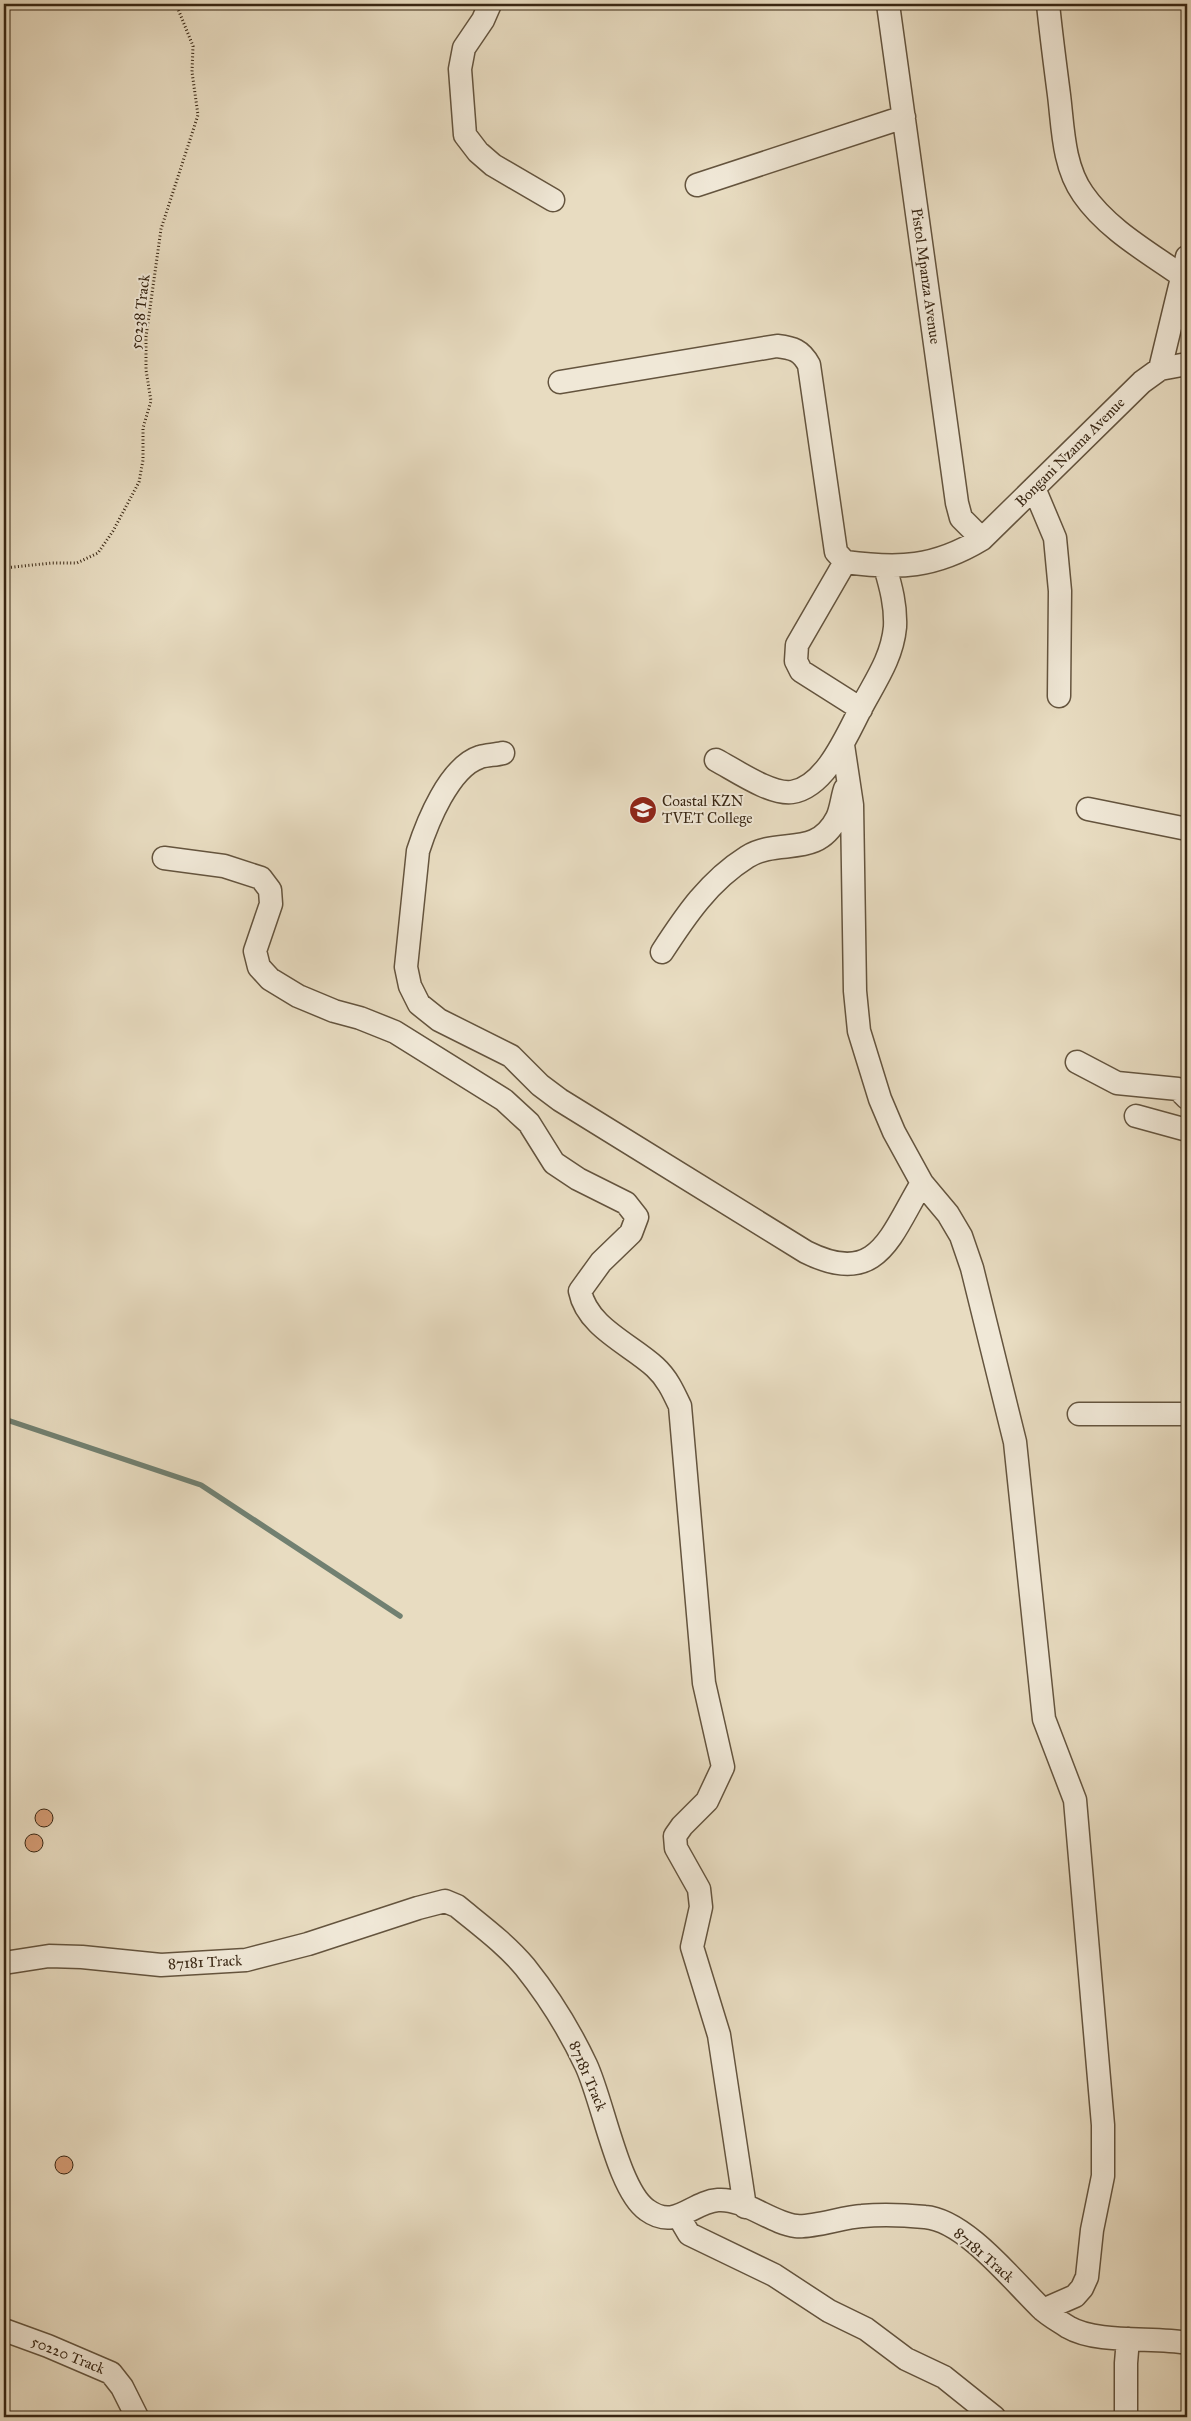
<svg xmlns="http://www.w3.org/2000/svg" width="1191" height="2421" font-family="'IM FELL Great Primer',serif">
<rect width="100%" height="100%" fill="#e8dcc1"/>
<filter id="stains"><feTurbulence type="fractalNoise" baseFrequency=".004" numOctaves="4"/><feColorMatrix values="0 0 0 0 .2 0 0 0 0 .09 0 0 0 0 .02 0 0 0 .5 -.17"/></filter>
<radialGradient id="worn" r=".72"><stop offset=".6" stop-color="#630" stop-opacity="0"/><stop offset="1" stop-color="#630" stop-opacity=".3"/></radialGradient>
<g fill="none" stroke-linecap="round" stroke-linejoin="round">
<path stroke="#718071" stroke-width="5.5" d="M4,1419L201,1485L400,1616"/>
</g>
<path fill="#d59c75" stroke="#382613" d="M35 1818a9 9 0 1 1 18 0a9 9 0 1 1-18 0Z
M25 1843a9 9 0 1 1 18 0a9 9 0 1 1-18 0Z
M55 2165a9 9 0 1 1 18 0a9 9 0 1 1-18 0Z"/>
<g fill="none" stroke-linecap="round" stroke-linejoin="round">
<g stroke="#64543e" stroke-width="25">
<path id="minor" d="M490,4L483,20L464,48L460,69L465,135L478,152L493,165L553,200
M888,4L957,503L961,518L982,539
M1048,4C1051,34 1055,64 1059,95C1063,127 1063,166 1083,194C1107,229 1148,252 1182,276
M697,185L904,117
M1160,369L1187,257
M560,382L777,346C793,348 801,350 809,365L836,552L845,562C899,569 934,568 982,539L1142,382L1160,369L1187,364
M1034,488L1055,538L1060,591L1059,696
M845,562L797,645L796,661L801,671L861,709
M843,745L852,805L855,991L859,1031L880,1099L894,1132L922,1183L948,1214L961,1236L972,1268L1015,1442L1044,1719L1075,1800L1103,2125V2176L1092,2230L1087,2277L1082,2288L1075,2296L1043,2310
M503,753C495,755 487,755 480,757C449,767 427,823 418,851L406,967L410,986L419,1004L439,1020L511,1056L540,1085L560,1100L806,1252C878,1288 890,1236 922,1183
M716,760C735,770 771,795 792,792C825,787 846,737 860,710C874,683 892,659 895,627C896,606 891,587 885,567
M1088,809L1187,829
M164,858L224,866L261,878L270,890L271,904L255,951L259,967L270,979L298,996L334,1011L360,1018L395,1032L504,1100L529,1123L554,1163L578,1179L626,1203L637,1217L631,1233L601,1262L580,1291C587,1327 630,1344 655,1367C667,1378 673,1391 680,1406L704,1683L723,1767L707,1801L682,1826L675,1836L676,1848L699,1889L701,1907L692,1947L719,2035L745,2207
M662,952C686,915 709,881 747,857C779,837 816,859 837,818C841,810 842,798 845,789
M1077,1062L1117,1083L1178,1089L1187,1098
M1136,1116L1187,1130
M1079,1414H1187
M4,1963L49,1956L82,1957L161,1965L246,1960L308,1944L418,1908L445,1901L457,1906C480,1925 506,1944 525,1967C549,1997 570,2031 586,2065C603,2101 618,2190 647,2210C676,2231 691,2202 718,2200C744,2198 771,2223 796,2226C811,2228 844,2217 862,2216C882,2214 905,2215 925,2217C965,2220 1013,2281 1041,2308C1048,2315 1059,2321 1068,2327C1097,2344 1153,2337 1187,2343
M679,2217L689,2234L774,2275L829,2311L866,2329L906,2359L944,2377L994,2417
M4,2330L48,2346L111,2373L122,2387L137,2417
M1126,2417V2363L1128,2339"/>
</g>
<path stroke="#382613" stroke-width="3" stroke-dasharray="1 2.5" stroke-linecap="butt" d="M4,568L52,563H77L98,553L113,531L139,482L143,460V428L151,401L146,370V337L161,229L198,115L192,72L193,46L176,4"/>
<use href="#minor" stroke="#f0e8d7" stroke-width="22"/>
</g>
<defs>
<g id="university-disc" transform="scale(1.4375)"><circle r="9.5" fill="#8f2418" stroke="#f0e8d7"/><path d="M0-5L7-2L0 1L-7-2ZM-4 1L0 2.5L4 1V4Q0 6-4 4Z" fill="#fff"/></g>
</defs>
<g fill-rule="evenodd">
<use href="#university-disc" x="643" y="810"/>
</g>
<g text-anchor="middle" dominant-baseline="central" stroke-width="4" stroke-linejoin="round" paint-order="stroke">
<g font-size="15" fill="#382613" stroke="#f0e8d7">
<text transform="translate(926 276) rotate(82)">Pistol Mpanza Avenue</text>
<text transform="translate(140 312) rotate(-83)">50238 Track</text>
<text transform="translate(1070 452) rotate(-45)">Bongani Nzama Avenue</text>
<text transform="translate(205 1962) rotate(-3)">87181 Track</text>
<text transform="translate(588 2076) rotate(67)">87181 Track</text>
<text transform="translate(984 2255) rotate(41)">87181 Track</text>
<text transform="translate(68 2355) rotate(22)">50220 Track</text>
</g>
<g font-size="15" fill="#382613" stroke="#f0e8d7" text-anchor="start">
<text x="662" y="801">Coastal KZN<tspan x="662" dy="17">TVET College</tspan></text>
</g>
</g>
<rect width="1191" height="2421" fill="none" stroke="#e8dcc1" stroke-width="20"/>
<rect x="5" y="5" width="1181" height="2411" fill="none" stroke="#382613" stroke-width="2.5"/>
<rect x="10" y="10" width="1171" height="2401" fill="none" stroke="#382613"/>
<rect width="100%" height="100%" filter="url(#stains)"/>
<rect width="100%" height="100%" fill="url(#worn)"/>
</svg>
